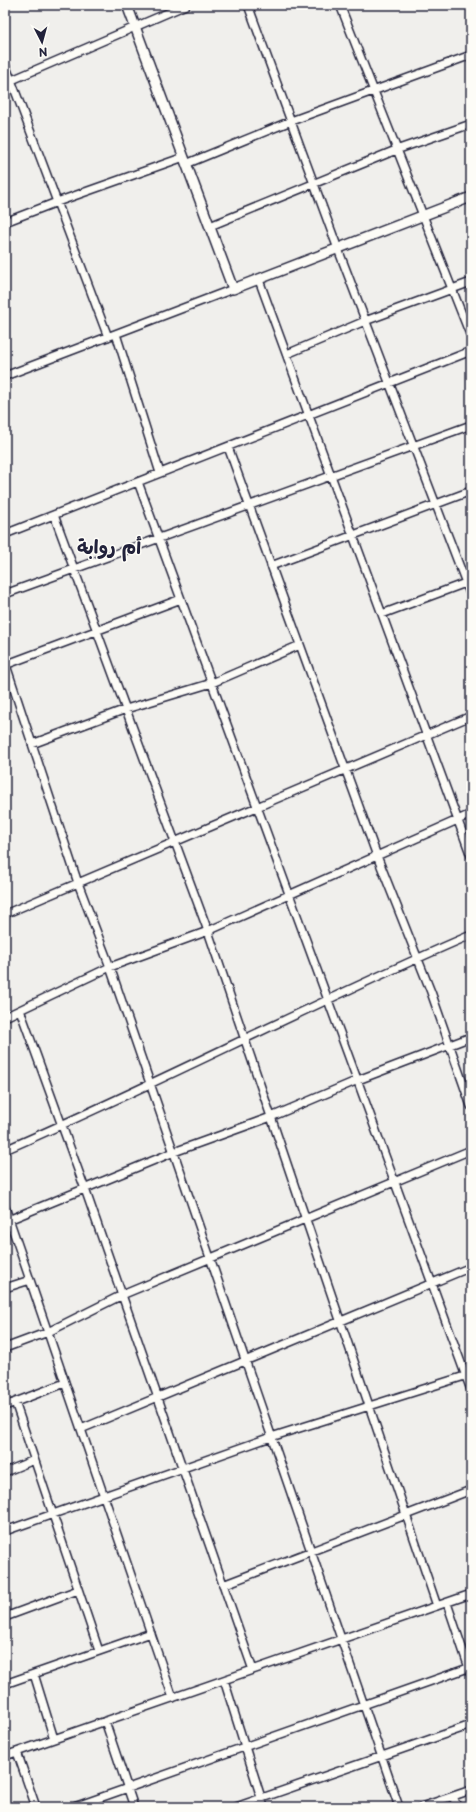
<svg xmlns="http://www.w3.org/2000/svg" width="476" height="1812" font-family="'Playpen Sans','Playpen Sans Arabic',sans-serif">
<rect width="100%" height="100%" fill="#f0efec"/>
<filter id="ink" filterUnits="userSpaceOnUse"><feTurbulence type="fractalNoise" baseFrequency=".025" numOctaves="2"/><feDisplacementMap in="SourceGraphic" scale="8" xChannelSelector="R" yChannelSelector="G"/><feConvolveMatrix kernelMatrix="1 2 1 2 8 2 1 2 1" color-interpolation-filters="sRGB"/></filter>
<g filter="url(#ink)">
<g fill="none" stroke-linecap="round" stroke-linejoin="round">
<g stroke="#22223b" stroke-width="10">
<path id="minor" d="M248,5L338,249L471,596
M340,5L471,337
M5,64L108,337
M5,83L186,5
M186,164L291,121L471,55
M5,222L57,202L184,157
M210,226L396,150L471,124
M259,280L471,856
M116,334L160,473
M287,354L365,321L471,282
M5,376L233,289
M228,447L377,856L431,992L471,1106
M138,482L471,1390
M54,515L208,931L437,1606
M5,534L471,351
M271,566L471,491
M5,594L471,425
M382,614L471,581
M5,662L78,883L110,967L399,1807
M5,665L181,599
M32,744L126,709L212,683L300,645
M5,914L471,716
M20,1010L85,1189L253,1670
M5,1017L110,967L208,931L471,814
M5,1150C162,1082 314,1002 471,935
M5,1207L173,1698
M6,1221L174,1152L271,1117L358,1080L471,1037
M5,1288L30,1280
M5,1348L48,1332L122,1295L471,1150
M15,1402L99,1651
M5,1406L65,1383
M81,1429L471,1267
M5,1472L34,1460
M5,1531L271,1437L471,1374
M223,1585L471,1490
M447,1603L471,1674
M5,1617L78,1590
M34,1674L54,1739
M224,1680L264,1807
M5,1684L151,1633
M105,1721L134,1807
M17,1752L36,1807
M5,1756L471,1594
M453,1796L457,1807
M74,1807L471,1667
M236,1807L471,1725
M421,1807L471,1790"/>
</g>
<g stroke="#22223b" stroke-width="12">
<path id="major" d="M127,5L233,289L471,197"/>
</g>
<use href="#minor" stroke="#fdfcf7" stroke-width="7"/>
<use href="#major" stroke="#fdfcf7" stroke-width="9"/>
</g>
</g>
<g text-anchor="middle" dominant-baseline="central" stroke-width="3" stroke-linejoin="round" paint-order="stroke">
<g font-size="19" font-weight="bold" fill="#22223b" stroke="#fdfcf7">
<text x="109" y="546">أم روابة</text>
</g>
</g>
<rect width="476" height="1812" fill="none" stroke="#fdfcf7" stroke-width="20"/>
<rect x="10" y="10" width="456" height="1792" fill="none" stroke="#22223b" stroke-width="1.5" filter="url(#ink)"/>
<g transform="translate(42 42) rotate(174)" stroke="#fdfcf7" stroke-width="3" paint-order="stroke">
<path d="M0-3L7 15L0 10L-7 15Z" fill="#22223b"/>
<text y="-6" font-size="11" font-weight="bold" text-anchor="middle" fill="#22223b">N</text>
</g>
</svg>
